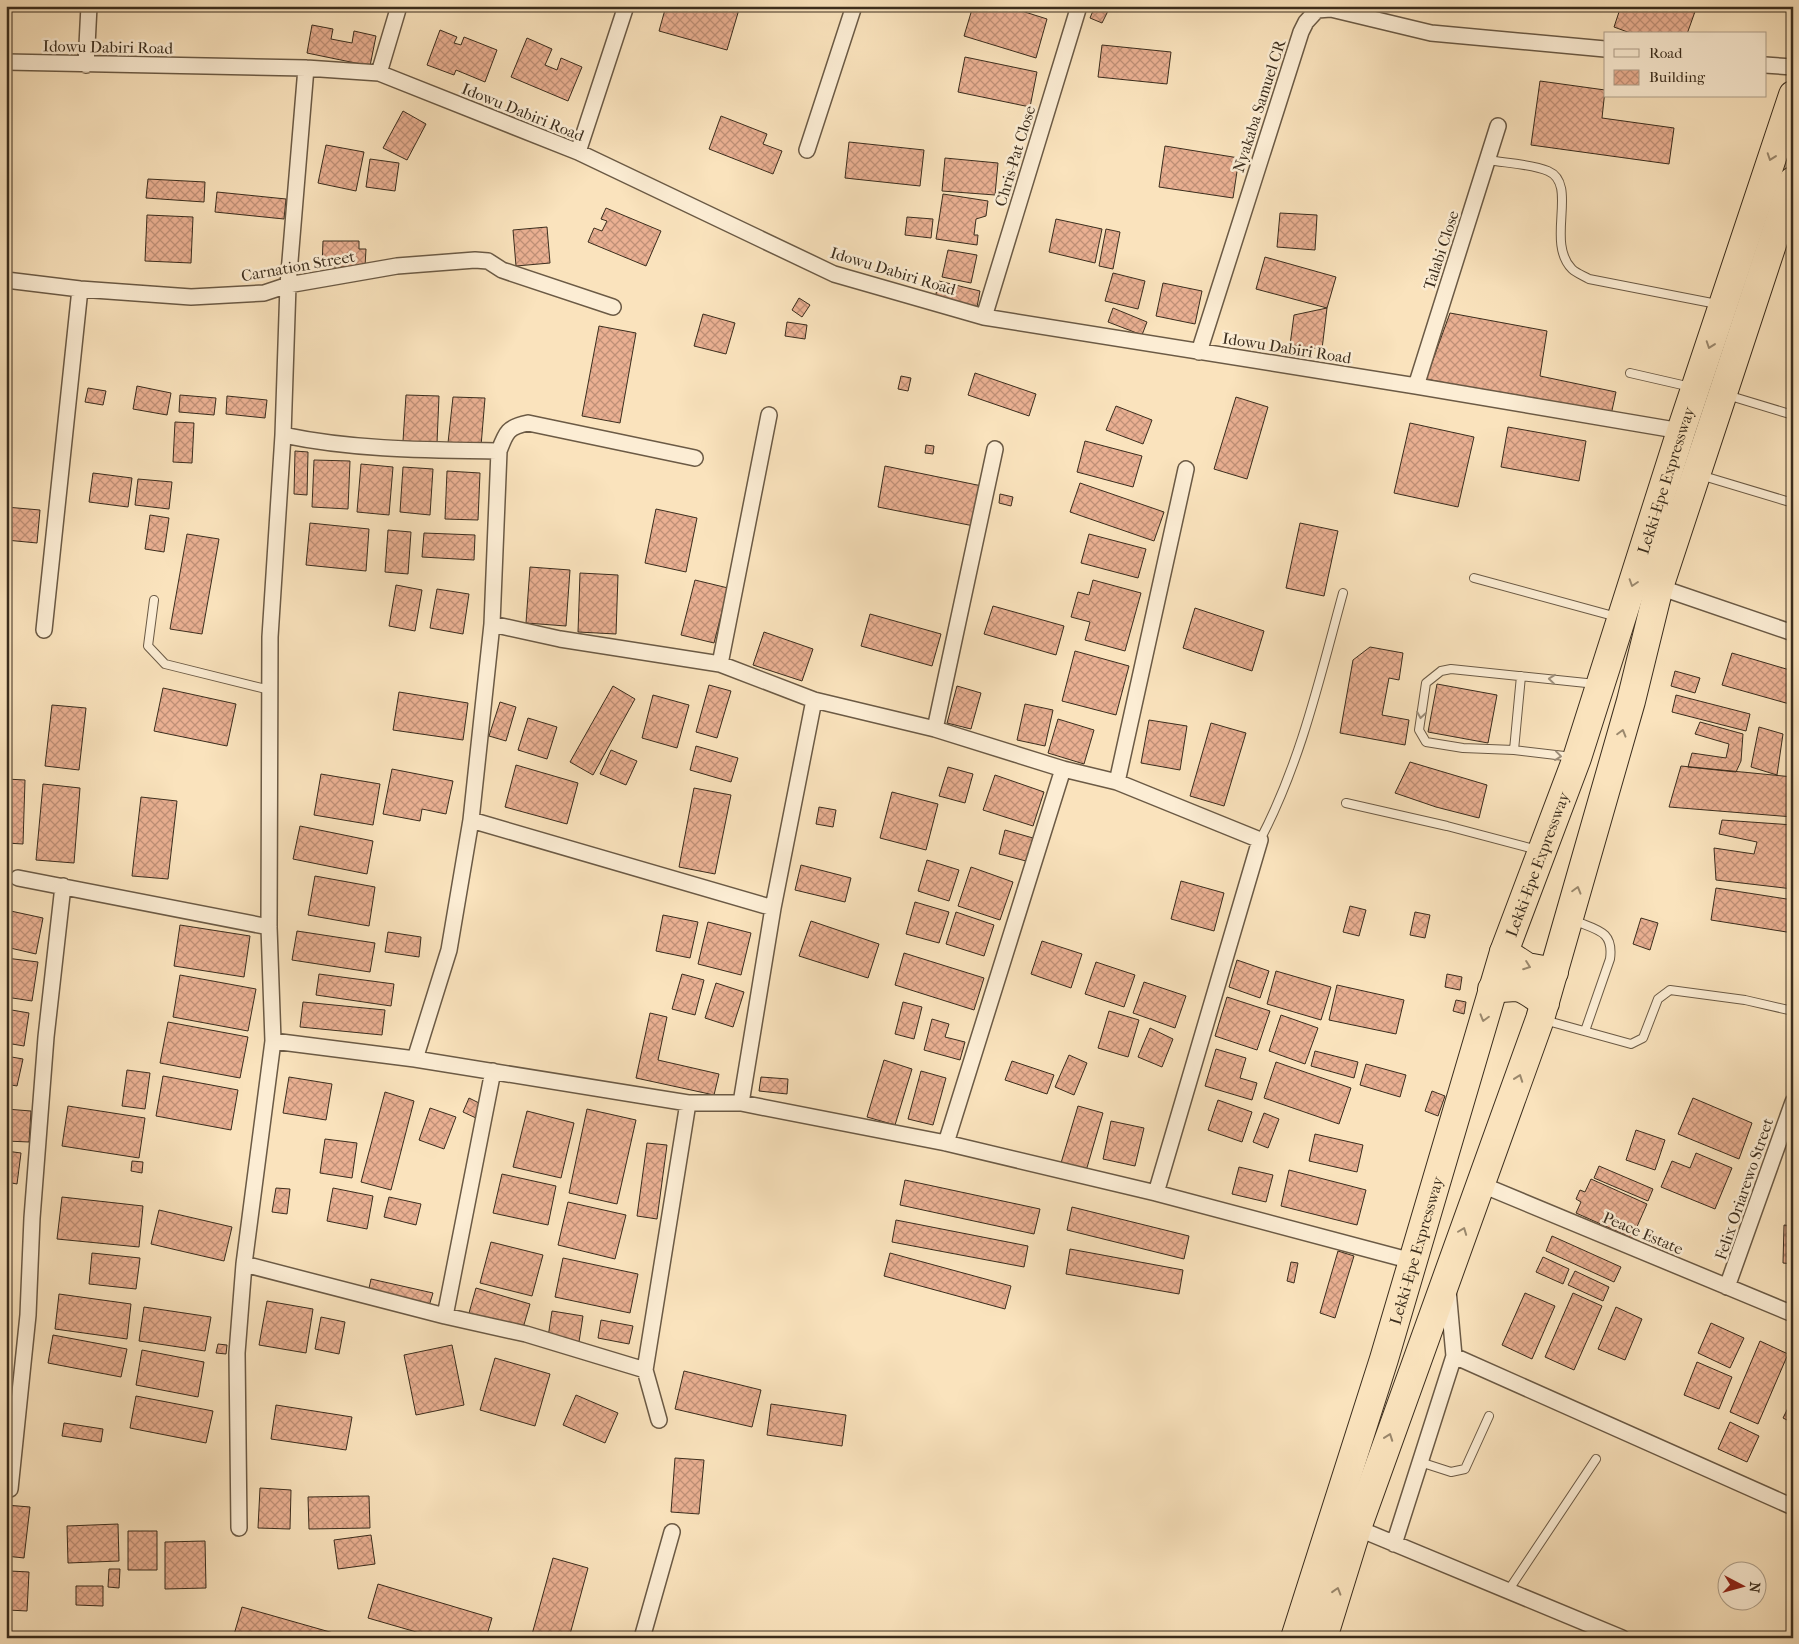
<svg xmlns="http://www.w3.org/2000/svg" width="1799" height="1644" font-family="'IM FELL French Canon',serif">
<defs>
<pattern id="building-cross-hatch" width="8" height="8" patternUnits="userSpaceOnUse" patternTransform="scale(1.25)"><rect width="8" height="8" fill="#eab092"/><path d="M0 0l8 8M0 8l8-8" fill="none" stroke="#bf9077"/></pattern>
</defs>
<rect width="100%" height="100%" fill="#fae3bd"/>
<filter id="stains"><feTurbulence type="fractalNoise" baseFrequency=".004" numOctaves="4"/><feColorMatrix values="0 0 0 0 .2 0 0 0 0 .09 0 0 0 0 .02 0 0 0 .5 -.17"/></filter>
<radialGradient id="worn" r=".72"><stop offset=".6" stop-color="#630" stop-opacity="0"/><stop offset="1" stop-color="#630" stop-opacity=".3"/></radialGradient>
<path fill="url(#building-cross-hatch)" stroke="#3b2d1d" d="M666,6H740L727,50L659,31Z
M973,6H1006L1047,19L1036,58L964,36Z
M1095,6L1109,9L1102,23L1090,18Z
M1353,6H1372L1371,11L1352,8Z
M1621,6H1697L1687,34H1633L1614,27Z
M312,25L333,29L331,39L352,43L354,31L376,36L370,66L307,53Z
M440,30L457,37L454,43L461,45L464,37L497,50L485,82L456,70L454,75L427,65Z
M527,38L552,49L545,65L557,70L561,58L582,67L568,101L511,77Z
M1102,45L1171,52L1167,84L1098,77Z
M965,57L1037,72L1030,107L958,92Z
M1540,81L1605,90L1602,118L1674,128L1669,164L1531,145Z
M403,111L426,124L407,160L383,148Z
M721,116L767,134L763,144L782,151L773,174L709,149Z
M849,142L924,150L920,186L845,178Z
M326,145L364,152L356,191L318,183Z
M1165,146L1239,158L1233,198L1159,187Z
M945,158L998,163L995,195L942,191Z
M370,159L399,163L395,191L366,187Z
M148,179L205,182L204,202L146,198Z
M217,192L286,199L284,219L215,212Z
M943,194L988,201L986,216L976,219L974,235H978L977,245L936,239Z
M606,208L661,231L646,266L588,242L594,228L602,231L607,221L601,219Z
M1280,213L1317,215L1315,250L1277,247Z
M147,215L193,217L191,263L145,261Z
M907,217L933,219L931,238L905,235Z
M1056,219L1102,229L1095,263L1049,252Z
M547,227L550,263L516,266L513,230Z
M1106,229L1120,232L1113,269L1099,266Z
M323,241H359V249H366L365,267H322Z
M948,250L977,255L971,283L942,277Z
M1265,257L1336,277L1327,308L1256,289Z
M1113,273L1145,281L1138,309L1105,301Z
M939,281L980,291L977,307L935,298Z
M1163,283L1202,291L1195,324L1156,316Z
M799,298L810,305L802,317L792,310Z
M1113,308L1147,322L1142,335L1108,322Z
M1327,308L1322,349L1290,345L1294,315Z
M1450,313L1547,331L1540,376L1616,392L1611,415L1426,379Z
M703,314L735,323L726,354L694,346Z
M787,322L807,325L805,339L785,336Z
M599,326L636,333L620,423L582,416Z
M975,373L1036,394L1029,416L968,395Z
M901,376L911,378L908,391L898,389Z
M137,386L171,393L167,415L133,409Z
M88,388L106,391L103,405L85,402Z
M180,395L216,398L214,415L179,412Z
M406,395L439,396L437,443L403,441Z
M227,396L267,400L265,418L226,414Z
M453,397L485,398L481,446L448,443Z
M1236,397L1268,407L1247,479L1214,469Z
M1116,406L1152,420L1143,444L1106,430Z
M175,422L194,423L192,463L173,462Z
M1410,423L1474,437L1458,507L1394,493Z
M1508,427L1586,441L1579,481L1501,467Z
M1085,441L1142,456L1133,487L1077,472Z
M926,445L934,446L933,454L925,453Z
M295,451L308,452L307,495L294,494Z
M314,460L350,461L348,509L312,507Z
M361,464L393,467L389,515L357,512Z
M885,466L982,486L974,526L878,507Z
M403,467L433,469L430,515L400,512Z
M447,471L480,473L478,520L445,519Z
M93,473L132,478L128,507L89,502Z
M138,479L172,482L169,509L135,505Z
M1080,483L1164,512L1154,541L1070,512Z
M1000,494L1013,497L1011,506L999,503Z
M6,507L40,510L37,543L6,540Z
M656,509L697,518L686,572L645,563Z
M150,515L169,518L164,552L145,549Z
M310,523L369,529L366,571L306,565Z
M1300,523L1338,531L1324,596L1286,588Z
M388,530L411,532L408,574L385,572Z
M424,533L475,535L474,560L422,557Z
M187,534L219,539L202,634L170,629Z
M1089,534L1146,549L1138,578L1081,563Z
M530,567L570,570L566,626L526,623Z
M580,573L618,575L616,634L578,632Z
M695,580L728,588L714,643L681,635Z
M1093,580L1141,593L1125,651L1085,640L1090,622L1071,617L1078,592L1089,595Z
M396,585L422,590L415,631L389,626Z
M437,589L469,594L463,634L430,628Z
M993,606L1064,626L1056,655L984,634Z
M1195,608L1264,631L1252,671L1183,648Z
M870,614L941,634L932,666L861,646Z
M764,632L813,649L802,681L753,665Z
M1370,647L1403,653L1399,680L1389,678L1382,715L1409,720L1405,745L1340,733L1353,660Z
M1075,651L1129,666L1116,715L1062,701Z
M1732,653L1793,671V705L1722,685Z
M1675,671L1700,678L1695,693L1671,686Z
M1437,684L1497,695L1488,743L1428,732Z
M709,685L731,691L717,738L696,732Z
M613,686L635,699L593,775L570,762Z
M957,686L981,693L971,729L947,723Z
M163,688L236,704L227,746L154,731Z
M399,692L468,703L463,740L393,730Z
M653,695L689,705L677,748L642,738Z
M1676,695L1750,714L1746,731L1672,712Z
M500,702L516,707L506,741L489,736Z
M1025,704L1053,710L1045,746L1017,740Z
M52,705L86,708L79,770L45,766Z
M528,718L557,727L547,759L518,750Z
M1058,719L1094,730L1084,764L1048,753Z
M1149,720L1187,726L1180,770L1141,763Z
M1700,722L1743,734L1741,761L1736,772L1688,767L1692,753L1726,758L1729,744L1695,734Z
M1211,723L1246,733L1224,806L1190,796Z
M1759,727L1783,734L1777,775L1751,767Z
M696,746L738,758L731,782L690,770Z
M611,750L637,761L626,785L600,774Z
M1410,762L1487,785L1479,818L1436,807L1395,793Z
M516,765L578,783L567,824L505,807Z
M1681,766L1793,777V817L1669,807Z
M948,767L973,774L965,803L939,796Z
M392,769L453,781L446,814L422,809L420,821L383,814Z
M321,774L380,784L373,825L314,815Z
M995,775L1044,792L1033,826L983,810Z
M6,779L25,780L23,844L6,843Z
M43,784L80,788L74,863L36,860Z
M694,788L731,795L715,874L679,867Z
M892,792L938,804L926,850L880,838Z
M141,797L177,801L168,879L132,876Z
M819,807L836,810L833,827L816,824Z
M1722,820L1793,825V889L1716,880L1714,848L1754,854L1757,842L1719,834Z
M300,826L373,841L367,874L293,859Z
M1005,830L1033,838L1026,861L999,854Z
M927,860L959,870L949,901L918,891Z
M801,865L851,878L845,902L795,890Z
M971,867L1013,882L1000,920L958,906Z
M315,876L375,887L369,926L308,915Z
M1181,881L1224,893L1214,931L1171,919Z
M1716,888L1793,900V933L1711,920Z
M915,902L949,912L939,943L906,934Z
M1350,906L1366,910L1359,936L1343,932Z
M6,910L43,918L36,954L6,947Z
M956,912L994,925L984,956L946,944Z
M1415,912L1430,915L1425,938L1410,935Z
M663,915L698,922L690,958L656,951Z
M1641,918L1658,923L1650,950L1633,944Z
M811,921L879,944L868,978L799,956Z
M708,922L751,933L741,975L698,964Z
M180,925L250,936L244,977L174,966Z
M297,931L375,943L370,972L292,960Z
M388,932L421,937L419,957L385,952Z
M1042,941L1082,954L1071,988L1031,974Z
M904,953L984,978L974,1010L895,985Z
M6,958L38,962L32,1001L6,997Z
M1237,960L1269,971L1260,998L1229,987Z
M1096,962L1135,975L1124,1007L1085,994Z
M1276,971L1331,987L1321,1020L1267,1004Z
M319,974L394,984L391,1006L316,995Z
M682,974L704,980L695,1015L672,1009Z
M1447,974L1462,977L1460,990L1445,987Z
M180,975L256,989L248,1031L173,1017Z
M1144,982L1186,996L1175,1028L1133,1013Z
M716,983L744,992L733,1027L705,1018Z
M1337,985L1404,1000L1396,1034L1329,1020Z
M1227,997L1270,1011L1257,1050L1215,1036Z
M1456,1000L1466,1002L1464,1014L1453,1011Z
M303,1002L385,1010L382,1035L300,1027Z
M903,1002L922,1007L914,1039L895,1034Z
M6,1009L29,1013L24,1046L6,1043Z
M1109,1011L1139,1020L1128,1057L1098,1048Z
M650,1013L667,1017L658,1060L719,1074L714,1095L636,1078Z
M1281,1015L1318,1028L1305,1064L1269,1051Z
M932,1019L949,1024L945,1037L965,1042L960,1060L924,1050Z
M168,1022L248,1037L240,1078L160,1063Z
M1150,1028L1173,1039L1162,1067L1138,1057Z
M1216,1049L1246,1058L1240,1078L1257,1083L1252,1100L1205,1086Z
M1315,1051L1358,1062L1354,1078L1311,1066Z
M1069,1055L1087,1063L1074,1095L1055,1087Z
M6,1056L23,1059L17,1086L6,1084Z
M884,1060L912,1069L895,1125L867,1117Z
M1012,1061L1054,1075L1047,1094L1005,1080Z
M1276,1062L1351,1088L1339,1124L1264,1098Z
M1366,1064L1406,1075L1400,1097L1360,1085Z
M127,1070L150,1073L145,1109L122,1106Z
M921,1071L946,1078L933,1125L908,1119Z
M163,1076L238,1090L231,1130L156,1116Z
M289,1077L332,1084L326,1120L283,1113Z
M761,1077L788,1079L787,1094L759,1091Z
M1432,1091L1445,1096L1438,1116L1425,1111Z
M385,1092L414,1101L391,1190L361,1182Z
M469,1098L481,1104L476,1118L463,1112Z
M1693,1098L1752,1123L1739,1159L1678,1134Z
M1218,1100L1252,1112L1242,1142L1208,1130Z
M68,1106L145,1118L139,1158L62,1146Z
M1078,1106L1103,1113L1086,1171L1061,1163Z
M430,1108L456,1117L444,1149L419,1140Z
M6,1109L31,1111L29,1142L6,1141Z
M587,1109L636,1120L617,1204L569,1193Z
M527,1111L574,1123L561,1178L513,1167Z
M1264,1113L1279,1119L1268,1148L1253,1142Z
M1111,1121L1144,1128L1135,1166L1103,1159Z
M1636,1130L1665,1140L1655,1170L1626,1160Z
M1315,1134L1363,1145L1357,1172L1309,1161Z
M325,1139L357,1143L352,1178L320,1173Z
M647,1143L667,1145L657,1219L637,1216Z
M6,1151L21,1153L17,1184L6,1182Z
M1696,1153L1732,1168L1715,1209L1661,1187L1672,1161L1690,1168Z
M132,1161L143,1162L142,1173L131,1171Z
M1599,1166L1653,1189L1648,1201L1594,1178Z
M1239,1167L1273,1175L1266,1202L1232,1194Z
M1289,1170L1366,1190L1357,1225L1281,1206Z
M502,1174L556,1186L548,1225L493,1213Z
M1591,1179L1647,1204L1632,1238L1576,1213L1581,1202L1576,1199L1580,1190L1585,1192Z
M905,1180L1040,1209L1034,1234L900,1205Z
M276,1188L290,1189L287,1214L272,1212Z
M333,1188L373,1196L367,1229L327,1221Z
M62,1197L143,1206L139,1247L57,1239Z
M389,1197L421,1204L416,1225L384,1217Z
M568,1202L626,1215L615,1259L558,1245Z
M1072,1207L1189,1236L1184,1259L1067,1230Z
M159,1210L232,1227L224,1261L151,1244Z
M896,1220L1028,1246L1024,1267L892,1242Z
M1784,1225L1793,1226V1264L1783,1263Z
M1552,1236L1621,1267L1614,1282L1546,1251Z
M491,1242L543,1255L532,1296L480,1283Z
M1070,1249L1183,1270L1179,1294L1066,1274Z
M1338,1251L1354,1256L1335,1318L1320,1313Z
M92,1253L140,1258L136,1289L89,1284Z
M890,1253L1011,1286L1005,1309L884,1276Z
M1543,1257L1569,1269L1563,1284L1536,1272Z
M563,1258L638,1274L630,1313L555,1297Z
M1291,1262L1298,1263L1294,1283L1287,1281Z
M1575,1271L1609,1287L1603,1301L1568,1285Z
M371,1279L433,1293L429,1306L368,1293Z
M476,1288L530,1304L523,1328L469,1313Z
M1525,1293L1555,1306L1532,1359L1502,1345Z
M1573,1293L1602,1306L1574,1370L1545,1357Z
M59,1294L131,1304L127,1339L55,1329Z
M267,1301L313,1309L306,1353L259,1345Z
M144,1307L211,1317L205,1351L139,1341Z
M1616,1307L1642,1319L1625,1360L1598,1349Z
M552,1311L583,1316L579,1342L548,1337Z
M321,1317L345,1322L339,1354L315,1349Z
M601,1320L633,1326L629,1344L598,1338Z
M1711,1323L1744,1338L1730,1368L1698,1353Z
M53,1335L127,1349L121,1377L48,1363Z
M1760,1341L1788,1354L1758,1424L1730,1412Z
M218,1344L227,1345L226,1354L216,1353Z
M452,1345L464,1405L416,1415L404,1355Z
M142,1350L204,1362L198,1397L136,1385Z
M495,1358L550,1374L535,1426L480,1410Z
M1697,1362L1732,1377L1719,1409L1684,1395Z
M684,1371L761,1390L752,1427L675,1409Z
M576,1395L618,1413L605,1443L563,1425Z
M136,1396L213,1411L206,1443L130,1428Z
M1793,1398V1423L1783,1418Z
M771,1404L846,1415L842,1446L767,1435Z
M276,1405L352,1417L346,1450L271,1439Z
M1730,1422L1759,1436L1747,1462L1718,1449Z
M64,1423L103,1429L101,1442L62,1436Z
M675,1458L704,1460L699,1514L671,1512Z
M260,1488L291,1490L290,1529L258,1528Z
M369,1496L370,1528L309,1529L308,1497Z
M6,1505L30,1507L24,1558L6,1556Z
M118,1524L119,1561L68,1563L67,1526Z
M128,1531H157V1570H128Z
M371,1535L375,1564L338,1569L334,1540Z
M205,1541L206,1588L165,1589V1542Z
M553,1558L588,1568L569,1638H531Z
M109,1569H120L119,1588L108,1587Z
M10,1571L29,1572L27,1611L8,1610Z
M378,1584L492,1618L486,1638H437L368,1618Z
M76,1586H103V1606L76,1605Z
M242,1607L351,1638H233Z"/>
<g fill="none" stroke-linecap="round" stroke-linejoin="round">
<g stroke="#6b5a45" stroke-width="10">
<path id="lane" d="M1488,160C1505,163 1532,164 1548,171C1579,184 1545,242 1572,269C1576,273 1584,276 1589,279L1717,304
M1630,373L1691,387
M1727,395L1793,415
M1700,475L1793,503
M1474,578L1617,617
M154,600L148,646L165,664L270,690
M1514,750L1521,676
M1573,757L1514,750L1463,748L1426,742L1419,730L1426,683L1441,671L1451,669L1596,684
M1346,803L1447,826L1538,850
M1260,840C1301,762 1320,677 1343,593
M1573,920C1596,930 1614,930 1610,959L1585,1031
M1544,1020L1631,1044L1643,1038L1658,999L1670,990L1745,1000L1793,1011
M1420,1462L1451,1472L1465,1469L1489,1416
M1508,1591L1596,1459"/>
</g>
<g stroke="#6b5a45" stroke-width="18">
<path id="street" d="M6,62L306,68L379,73L578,152L834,274L984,317L1416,386L1681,431
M86,65L89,6
M1765,65L1793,67
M379,73L399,6
M807,150L854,6
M578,152L626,6
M6,280L80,289L191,297L264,293L288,285L397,266L475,260L488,261L502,270L613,307
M984,317L1079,6
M1199,352L1301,32L1306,22L1317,10L1331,9L1431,33L1605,49
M1416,386L1498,126
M283,435C354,450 426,450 499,451
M1659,587L1793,633
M492,624L560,639L720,664L814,700L935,729L1063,769L1117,782L1260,840L1156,1193
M44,630L80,289
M720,664L769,415
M935,729L995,449
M1117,782L1186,469
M471,820L773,908
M18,878L269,927
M273,1041L415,1059L688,1103H741L946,1143L1156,1193L1412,1261
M415,1059L449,950L471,820L492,624L499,451C506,432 508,427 528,423L695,458
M741,1103L773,908L814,700
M946,1143L1063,769
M1480,1184L1793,1314
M244,1264L445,1316L526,1334L645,1370
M1727,1287L1793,1102
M1448,1290L1454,1356L1793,1507
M445,1316L493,1071
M659,1420L645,1370L688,1103
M10,1489L28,1315L32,1218L46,1037L63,886
M239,1528L237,1353L244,1264L273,1041L269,927L270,637L283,435L288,285L306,68
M1357,1528L1622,1638
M1394,1544L1454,1356
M642,1638L672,1532"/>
</g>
<g stroke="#3b2d1d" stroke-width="30">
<g id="highway">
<path d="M1504,952L1527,967L1554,972"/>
<path d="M1492,989C1522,985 1520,986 1545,1003"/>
<path id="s1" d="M1295,1638L1384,1359L1504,952L1577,758L1681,431L1793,95"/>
<path d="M1323,1638L1357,1528L1540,1019L1631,701L1659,587L1793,181"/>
</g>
</g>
<use href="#lane" stroke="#fcedd4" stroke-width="8"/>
<use href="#street" stroke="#fcedd4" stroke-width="15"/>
<use href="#highway" stroke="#fae3bd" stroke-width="28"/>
</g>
<defs><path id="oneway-chevron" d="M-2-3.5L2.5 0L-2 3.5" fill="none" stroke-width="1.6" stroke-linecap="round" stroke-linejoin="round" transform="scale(1.25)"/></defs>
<g stroke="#9a886d">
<use href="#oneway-chevron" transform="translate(1771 157) rotate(109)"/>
<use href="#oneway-chevron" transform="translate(1710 345) rotate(109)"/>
<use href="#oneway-chevron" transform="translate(1633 583) rotate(108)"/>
<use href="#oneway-chevron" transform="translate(1622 733) rotate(-74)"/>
<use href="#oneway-chevron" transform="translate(1577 890) rotate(-74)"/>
<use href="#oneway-chevron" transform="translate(1527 966) rotate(20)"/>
<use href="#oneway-chevron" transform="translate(1484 1018) rotate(106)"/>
<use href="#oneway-chevron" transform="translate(1519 1078) rotate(-70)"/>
<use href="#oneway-chevron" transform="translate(1463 1231) rotate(-69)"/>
<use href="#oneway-chevron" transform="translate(1389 1437) rotate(-70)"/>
<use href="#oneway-chevron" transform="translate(1337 1591) rotate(-73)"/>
</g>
<g stroke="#9c8d78">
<use href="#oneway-chevron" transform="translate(1552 679) rotate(-174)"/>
<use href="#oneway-chevron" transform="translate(1421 715) rotate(99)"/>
<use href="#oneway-chevron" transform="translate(1558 756) rotate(7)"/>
</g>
<g text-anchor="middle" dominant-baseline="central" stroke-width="5" stroke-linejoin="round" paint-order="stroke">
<g font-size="16" fill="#3b2d1d" stroke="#fcedd4">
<text transform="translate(108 47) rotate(1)">Idowu Dabiri Road</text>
<text transform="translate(1259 106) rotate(-72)">Nyakaba Samuel CR</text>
<text transform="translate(523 112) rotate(22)">Idowu Dabiri Road</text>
<text transform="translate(1015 156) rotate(-73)">Chris-Pat Close</text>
<text transform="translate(1441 250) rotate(-72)">Talabi Close</text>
<text transform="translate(298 266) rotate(-10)">Carnation Street</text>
<text transform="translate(893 271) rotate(17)">Idowu Dabiri Road</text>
<text transform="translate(1287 348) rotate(9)">Idowu Dabiri Road</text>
<text stroke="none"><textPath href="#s1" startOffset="1216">Lekki-Epe Expressway</textPath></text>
<text stroke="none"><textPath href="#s1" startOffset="811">Lekki-Epe Expressway</textPath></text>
<text transform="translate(1744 1189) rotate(-71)">Felix Oriarewo Street</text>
<text transform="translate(1643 1233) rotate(23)">Peace Estate</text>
<text stroke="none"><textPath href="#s1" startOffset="406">Lekki-Epe Expressway</textPath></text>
</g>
</g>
<rect width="1799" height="1644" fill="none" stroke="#fae3bd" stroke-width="25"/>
<rect x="8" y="8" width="1784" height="1629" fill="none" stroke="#3b2d1d" stroke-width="2.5"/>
<rect x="12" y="12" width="1774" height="1619" fill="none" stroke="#3b2d1d"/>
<rect x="1604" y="32" width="162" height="65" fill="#fcedd4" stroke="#afa08b"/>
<rect x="1614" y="49" width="25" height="8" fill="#fcedd4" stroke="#afa08b"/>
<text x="1649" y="58" font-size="15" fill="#3b2d1d">Road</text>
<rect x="1614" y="70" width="25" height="15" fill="url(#building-cross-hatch)" stroke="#afa08b"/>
<text x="1649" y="82" font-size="15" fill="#3b2d1d">Building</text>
<g transform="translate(1742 1586) rotate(96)"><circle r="24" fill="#fcedd4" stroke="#afa08b"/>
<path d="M0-4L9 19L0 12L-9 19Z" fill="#8f2418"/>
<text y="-8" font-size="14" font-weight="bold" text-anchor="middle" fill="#3b2d1d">N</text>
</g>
<rect width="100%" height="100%" filter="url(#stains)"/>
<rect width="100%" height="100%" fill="url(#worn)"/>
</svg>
